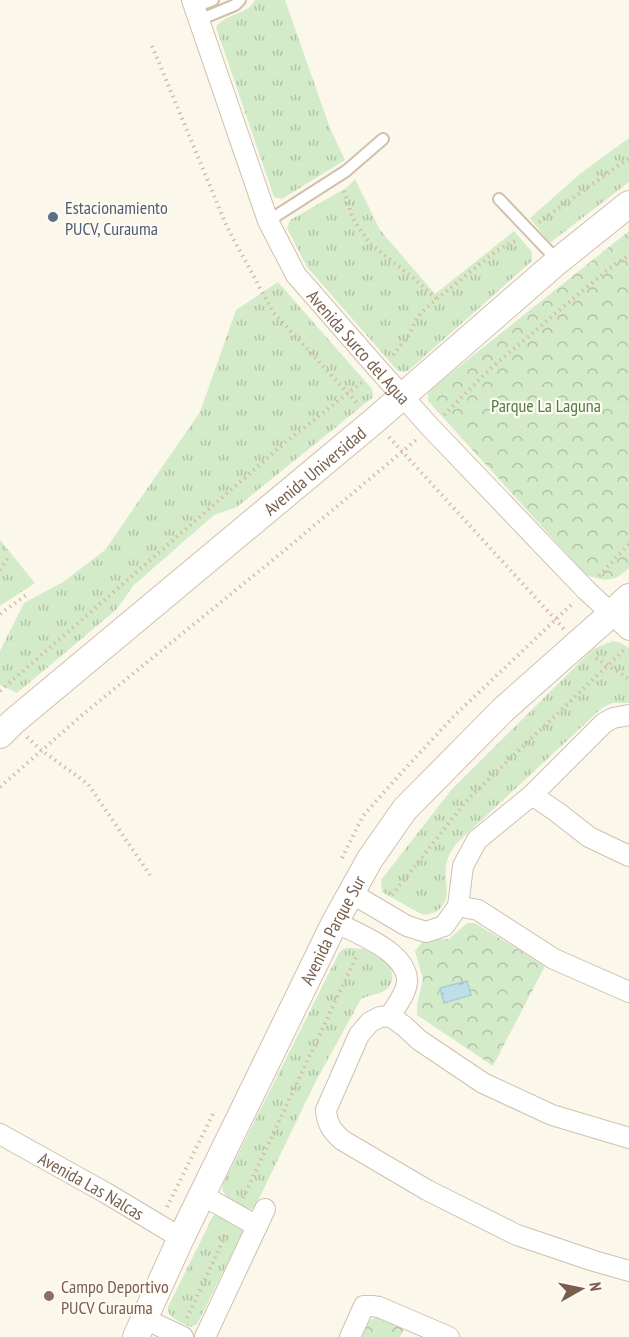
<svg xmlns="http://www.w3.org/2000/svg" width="629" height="1337" font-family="'PT Sans Narrow',sans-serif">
<defs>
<pattern id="grass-tufts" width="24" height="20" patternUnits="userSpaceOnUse" patternTransform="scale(1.5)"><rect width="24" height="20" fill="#d4ebc9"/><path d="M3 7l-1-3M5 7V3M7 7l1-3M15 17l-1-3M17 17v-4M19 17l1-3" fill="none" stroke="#b1c2a5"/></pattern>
<pattern id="park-crowns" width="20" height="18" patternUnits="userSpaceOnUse" patternTransform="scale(1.5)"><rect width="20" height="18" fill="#d4ebc9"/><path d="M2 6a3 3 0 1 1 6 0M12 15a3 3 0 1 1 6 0" fill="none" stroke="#b1c2a5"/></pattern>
<pattern id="water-ripples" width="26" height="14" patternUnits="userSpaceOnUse" patternTransform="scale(1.5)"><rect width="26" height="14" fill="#bfdee7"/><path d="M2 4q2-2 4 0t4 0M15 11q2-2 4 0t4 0" fill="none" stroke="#a0b7bd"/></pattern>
</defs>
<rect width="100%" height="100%" fill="#fcf7eb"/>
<path fill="url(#grass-tufts)" d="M255,0H285L330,128L345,160L282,199L274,197L216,27C225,13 247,16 255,0Z
M629,138V182L551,242L548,241L530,218L581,173Z
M355,179L380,230L435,294L514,231L532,252V261L408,371L403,372L397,370L307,267L287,228L290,220L346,188Z
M278,282L372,389L373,394L372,398L237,507L214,515L133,586L117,609L17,693L0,685V651L24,603L63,582L105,550L200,412L236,310Z
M0,540L35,583L0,606Z
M613,641L621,643L629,648V703H612L602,708L456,844C439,867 449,874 446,899C442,910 434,914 423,915L382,892L381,880L452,789L593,649Z
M347,948L364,949L387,960C393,970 396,984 384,991C377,995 368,995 361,999L316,1081L254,1209C243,1209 228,1200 222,1190L223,1184L339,953L343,949Z
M216,1214H220L243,1228V1232L197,1324L191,1327L188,1326C179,1321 167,1318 168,1307L213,1216Z"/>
<path fill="url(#park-crowns)" d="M629,231V568C613,583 606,581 586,575L428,401V394L431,389Z
M467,923H475L545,966L493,1066L417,1015V1005L423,979L415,951L424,940L449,939Z
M380,1316L404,1329L400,1337H361L370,1320Z"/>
<path fill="url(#water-ripples)" stroke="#a5cdd8" stroke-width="1.5" d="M467,981L471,995L444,1003L440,988Z"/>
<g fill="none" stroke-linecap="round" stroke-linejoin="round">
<g stroke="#cfc0af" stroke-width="14">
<path id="service" d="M194,7L213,0
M199,20L235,5L240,0
M499,199L558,261
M268,221L346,171L383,139"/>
</g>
<g stroke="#cfc0af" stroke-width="22">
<g id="minor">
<path id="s1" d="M192,0L268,221L296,275L378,369L431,428L586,590L629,630"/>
<path d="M532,795L557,812L589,837L629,856"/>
<path d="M351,893L407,926L426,932L444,926L458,906L463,866L477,840L532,795L604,723L613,718L629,715"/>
<path d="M458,906L478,910L554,959L629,992"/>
<path d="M335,922C358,934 408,952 407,982C406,994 396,1006 390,1016"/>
<path id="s2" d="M0,1134L106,1193L181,1238"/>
<path d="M629,1138L552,1115L483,1083L419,1040L404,1026L390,1016L380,1017L370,1022L359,1035L326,1110C327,1124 332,1131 342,1140L427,1190L517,1235L594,1261L629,1271"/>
<path d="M202,1195L257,1226"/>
<path d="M145,1319L183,1337"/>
<path d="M205,1337L265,1209"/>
<path d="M350,1337L364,1306H372L379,1307L449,1337"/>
</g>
</g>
<g stroke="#cfc0af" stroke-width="28">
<g id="tertiary">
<path id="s3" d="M0,735L13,722L374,421L558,261L629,204"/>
<path id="s4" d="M136,1337L181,1238L335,922L370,859L405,809L504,709L611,614L629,597"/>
</g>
</g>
<path stroke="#d7bca5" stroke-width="4" stroke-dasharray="1.5 4.5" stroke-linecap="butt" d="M152,46L227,227L273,312L359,405
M344,191L353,219L370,244L411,276L437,299
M539,222L629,158
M393,355L409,335L417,318L426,308L496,251L517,240
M444,415L491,368L607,270L629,255
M389,437L564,629
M0,570L9,556
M599,576L629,544
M0,614L29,593
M596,658L629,679
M0,691L287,441L365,380
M27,737L41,750L88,784L152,878
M0,787L81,716L285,550L416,440
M342,858L363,816L402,772L455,715L573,603
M392,895L468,799L626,648
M243,1198L357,955
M167,1207L214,1112
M187,1318L227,1232"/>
<use href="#service" stroke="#fff" stroke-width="10"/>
<use href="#minor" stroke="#fff" stroke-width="20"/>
<use href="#tertiary" stroke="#fff" stroke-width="26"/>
</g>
<circle fill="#5c6f8a" stroke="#fffaf2" stroke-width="2" cx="53" cy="217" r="6"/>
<circle fill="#8d6e63" stroke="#fffaf2" stroke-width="2" cx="49" cy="1296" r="6"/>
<g text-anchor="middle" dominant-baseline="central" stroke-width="4.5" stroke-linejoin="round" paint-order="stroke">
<g font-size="18" fill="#4e5e75" stroke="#fffaf2" text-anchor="start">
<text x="65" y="207">Estacionamiento<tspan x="65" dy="21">PUCV, Curauma</tspan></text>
</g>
<g font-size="18" fill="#785f4d" stroke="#fffaf2">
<text stroke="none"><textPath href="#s1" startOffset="390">Avenida Surco del Agua</textPath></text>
<text stroke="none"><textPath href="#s3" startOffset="411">Avenida Universidad</textPath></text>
<text stroke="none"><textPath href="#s4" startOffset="452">Avenida Parque Sur</textPath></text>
<text stroke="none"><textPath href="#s2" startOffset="105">Avenida Las Nalcas</textPath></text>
</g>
<g font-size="18" fill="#527d45" stroke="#fffaf2">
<text x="546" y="405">Parque La Laguna</text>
</g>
<g font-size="18" fill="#785e54" stroke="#fffaf2" text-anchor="start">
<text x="61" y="1286">Campo Deportivo<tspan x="61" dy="21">PUCV Curauma</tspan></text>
</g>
</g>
<g transform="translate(581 1289) rotate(81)" stroke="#fffaf2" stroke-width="4.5" paint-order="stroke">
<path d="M0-4.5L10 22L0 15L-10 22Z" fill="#785f4d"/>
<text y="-9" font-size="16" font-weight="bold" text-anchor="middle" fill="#785f4d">N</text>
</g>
</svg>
